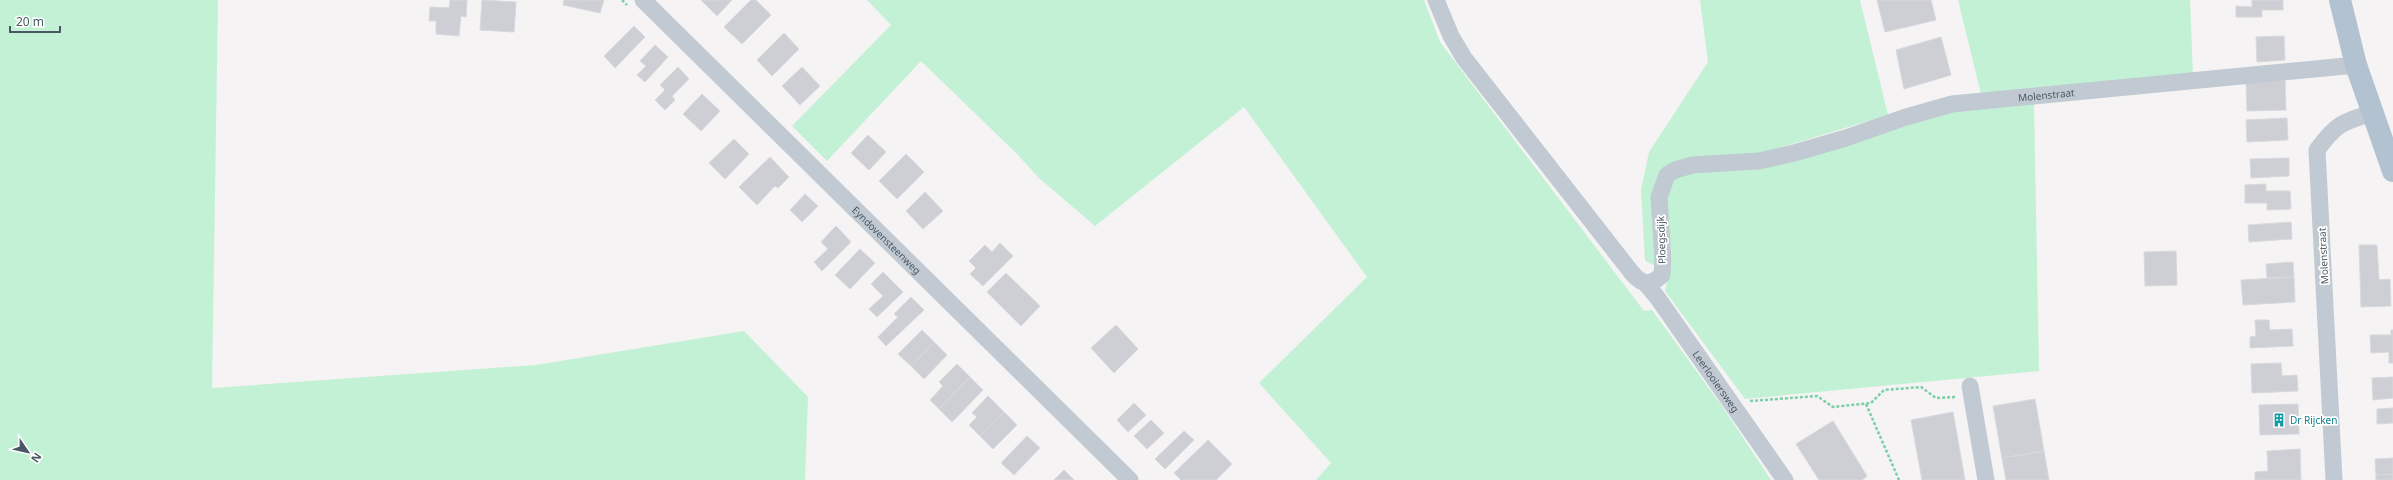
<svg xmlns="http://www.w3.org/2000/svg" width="2393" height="480" font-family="'Noto Sans',sans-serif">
<rect width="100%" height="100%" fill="#f5f3f3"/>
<path fill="#c3f1d5" d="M0,0H218L212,388L536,365L744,331L808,397L805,480H0Z
M867,0H1424L1440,42L1644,311L1652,310L1724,409L1771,480H1316L1331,463L1259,383L1367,277L1244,107L1095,226L1039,178L1015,152L921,61L827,161L792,126L891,25Z
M1700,0H1860L1888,115L1762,153L1664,169L1656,266L1645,261L1641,190L1649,152L1708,62Z
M1958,0H2190L2193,76L1981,94Z
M2034,103L2039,371L1745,399L1665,291C1666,283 1670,275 1671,267C1675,237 1653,199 1679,176L1890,130L1963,109Z"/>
<path fill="#cdcfd5" stroke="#d7d9de" d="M450,0H467L466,17L461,16L459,36L436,34V21H429L430,7L449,8Z
M482,0L516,2L514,32L480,30Z
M564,0H604L600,13L563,5Z
M701,0H732L717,16Z
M751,0H756L771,15L742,44L724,27Z
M1877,0H1931L1936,20L1885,32Z
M2252,0H2283V10H2262V17H2236V6L2252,7Z
M634,26L645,37L615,68L604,56Z
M784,33L799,49L772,76L757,60Z
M2284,36L2285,60L2257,62L2256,37Z
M1941,37L1951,75L1904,89L1896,50Z
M655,45L668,57L645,82L637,75L646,66L640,61Z
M678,67L689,79L672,96L675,100L665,110L655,100L665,90L660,85Z
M802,67L820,86L800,105L782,86Z
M2285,80L2286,110L2247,111L2246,81Z
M702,94L720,111L701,131L683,114Z
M2287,118L2288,140L2247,142L2246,120Z
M868,135L886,152L869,170L851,153Z
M734,139L749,154L725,179L709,163Z
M906,154L924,172L897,199L879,181Z
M770,157L789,177L778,188L775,186L757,205L739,187Z
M2289,158V176L2251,178L2250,159Z
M2266,184V191H2290L2291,209L2267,210V203H2245V185Z
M925,192L943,211L923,229L906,211Z
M805,194L818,206L802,222L790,210Z
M2291,222L2292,239L2249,242L2248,225Z
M836,226L851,242L822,271L814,262L828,249L821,242Z
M1000,243L1013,256L983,286L970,274L976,268L969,261L985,245L992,252Z
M2359,245H2377L2379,280L2390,279L2391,306L2361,307Z
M860,249L875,263L850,289L835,275Z
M2176,251L2177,285L2145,286L2144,252Z
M2293,262L2294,277L2267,278L2266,264Z
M883,272L903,292L877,317L869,309L883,296L871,284Z
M1006,273L1040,306L1021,326L987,292Z
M2294,277L2295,302L2243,305L2241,280Z
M911,297L924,310L886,346L878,337L898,317L894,314Z
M2255,320H2269L2270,330L2292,329L2293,346L2250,348V337L2256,336Z
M1116,325L1138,349L1114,373L1091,348Z
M922,330L934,342L911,366L898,354Z
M2391,330H2393V363H2389V352L2371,353L2370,335H2391Z
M934,342L947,355L924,379L911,366Z
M2281,363L2282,376L2297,375L2298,391L2252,393L2251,364Z
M957,364L970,377L939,409L930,400L943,386L939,382Z
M970,377L983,390L952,422L939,409Z
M2393,377V398L2373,400L2372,378Z
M988,396L1004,412L980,436L969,425L977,417L972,413Z
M2035,399L2044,451L2002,458L1993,406Z
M1134,403L1146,415L1128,432L1117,420Z
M2298,404L2299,434L2260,435L2259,405Z
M2393,408V423L2377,424V409Z
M1004,412L1017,425L993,449L980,436Z
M1953,412L1965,480H1922L1911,420Z
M1151,420L1164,433L1147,449L1134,436Z
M1833,421L1867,476L1862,480H1819L1796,444Z
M1184,431L1194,440L1165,469L1155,459Z
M1027,436L1040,448L1014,475L1001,463Z
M1208,440L1232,464L1216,480H1181L1174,473Z
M2300,449L2301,480H2255V472L2268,471L2267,451Z
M2044,451L2049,480H2006L2002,458Z
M2393,458V474L2376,475L2375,459Z
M1064,470L1074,480H1054Z
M2393,474V480H2376V475Z"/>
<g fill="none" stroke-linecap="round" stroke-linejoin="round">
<path stroke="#7ad0a6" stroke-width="2.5" stroke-dasharray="3 2" stroke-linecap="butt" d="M622,0L627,5
M1750,401L1817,396L1833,407L1871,403L1884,390L1921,387L1936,398L1955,397
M1866,404L1899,480"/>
<g stroke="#c1cad2" stroke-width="17">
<path id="s1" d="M643,0L1130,480"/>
<path id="s2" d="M1436,0L1451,36L1464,58L1632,273C1642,285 1650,286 1662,275L1663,260L1659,197L1667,175L1675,170L1692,165L1759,161L1794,153L1846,138L1906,117L1952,104L2356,65"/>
<path id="s3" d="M1646,284L1657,297L1785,480"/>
<path d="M1970,386L1986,480"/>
<path d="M2334,480L2317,150C2336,124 2342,122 2372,113"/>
</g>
<path stroke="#b3c2d1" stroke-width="22" d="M2340,0L2356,65L2393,171"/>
</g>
<defs>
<g id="building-bare" transform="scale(1.08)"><path d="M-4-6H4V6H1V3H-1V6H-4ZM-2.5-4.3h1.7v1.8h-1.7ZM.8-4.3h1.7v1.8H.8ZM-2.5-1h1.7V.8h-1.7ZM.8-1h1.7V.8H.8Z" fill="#0f9aa8" stroke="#fff" stroke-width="2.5" paint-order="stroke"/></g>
</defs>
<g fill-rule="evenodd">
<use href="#building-bare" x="2279" y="420"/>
</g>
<g text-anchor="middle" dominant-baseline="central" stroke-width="3.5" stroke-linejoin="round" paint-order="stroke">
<g font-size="10" fill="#4a5661" stroke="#fff">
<text stroke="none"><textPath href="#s2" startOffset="865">Molenstraat</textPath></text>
<text stroke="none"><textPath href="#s1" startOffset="342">Eyndovensteenweg</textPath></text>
<text transform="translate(1661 240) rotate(-92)">Ploegsdijk</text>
<text transform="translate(2323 256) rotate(-93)">Molenstraat</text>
<text stroke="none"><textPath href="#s3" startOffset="120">Leerlooiersweg</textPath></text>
</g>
<g font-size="10" fill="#0d838f" stroke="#fff" text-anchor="start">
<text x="2290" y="420">Dr Rijcken</text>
</g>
</g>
<g transform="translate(28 452) rotate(124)" stroke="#ffffff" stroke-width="3" paint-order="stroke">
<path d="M0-3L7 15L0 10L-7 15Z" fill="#4a5661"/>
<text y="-6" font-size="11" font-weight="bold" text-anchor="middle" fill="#4a5661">N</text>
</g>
<path d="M10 26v6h50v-6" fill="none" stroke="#4a5661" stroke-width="2"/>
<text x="16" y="26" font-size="12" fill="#4a5661" stroke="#ffffff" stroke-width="3" paint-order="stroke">20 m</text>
</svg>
